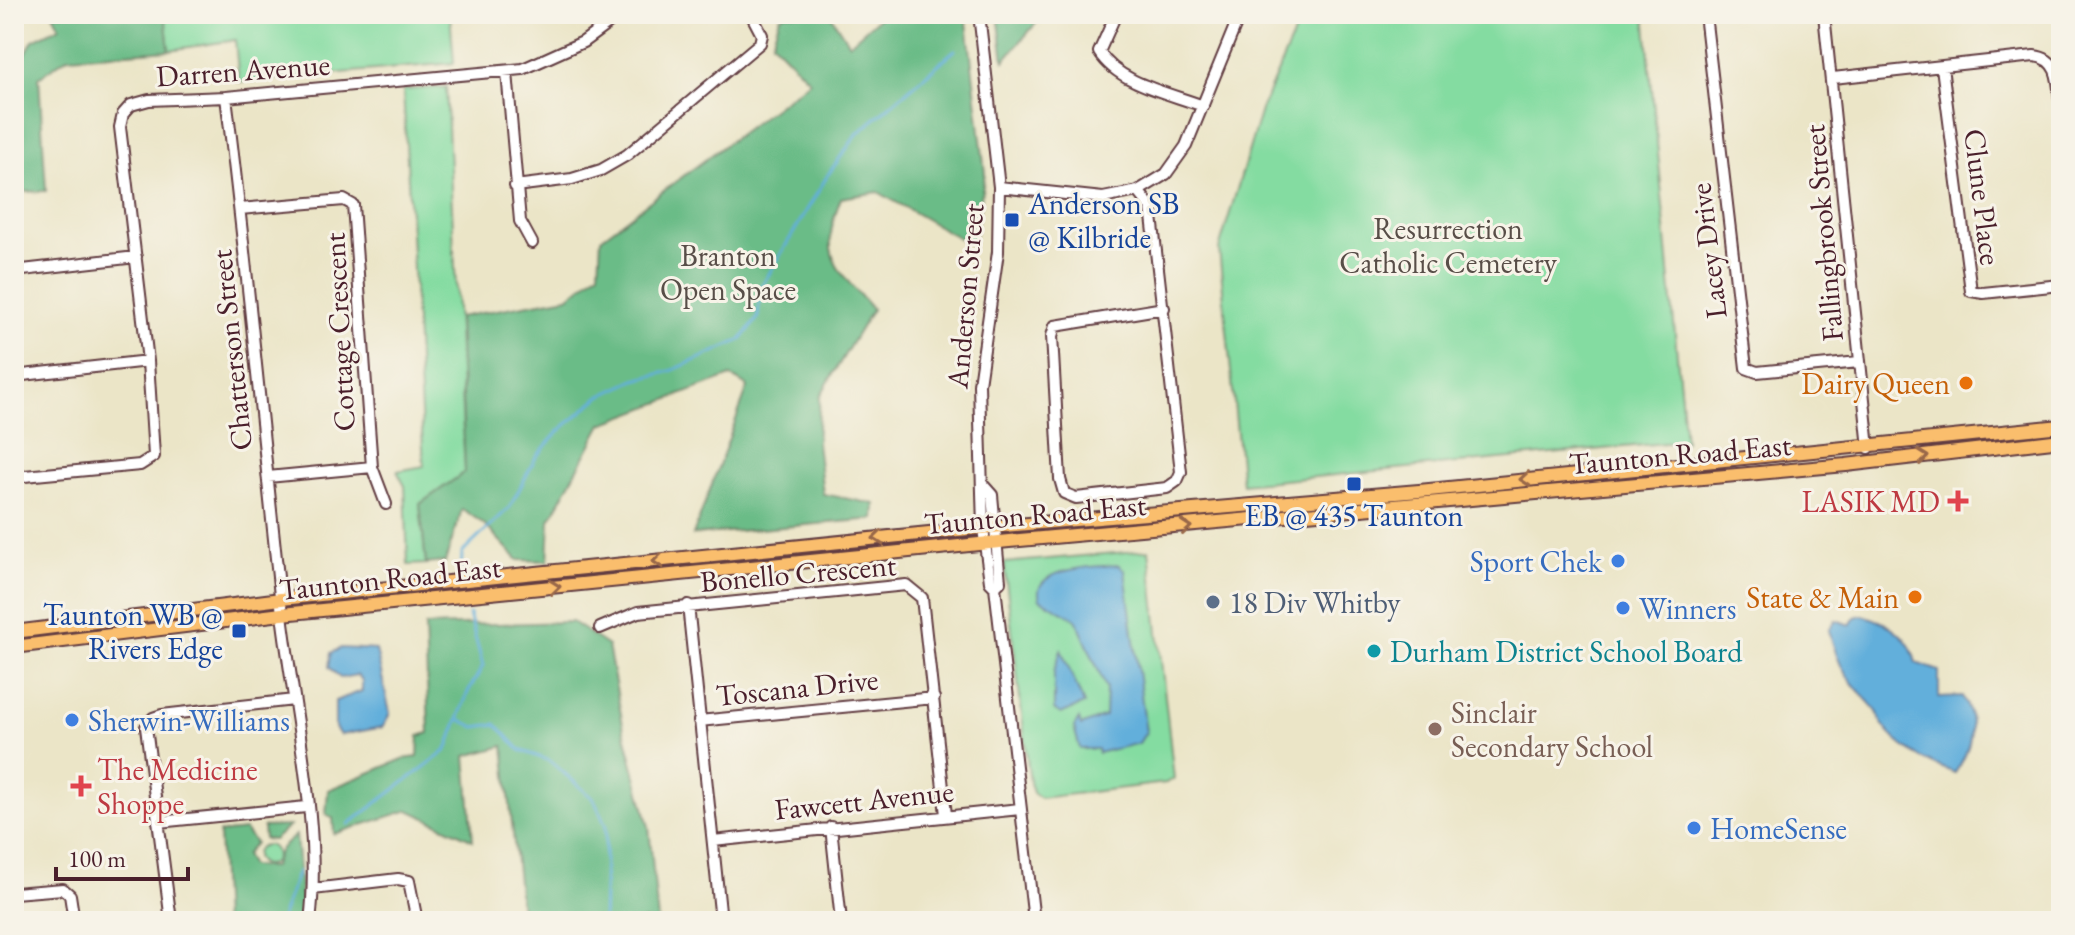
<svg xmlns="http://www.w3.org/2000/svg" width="2075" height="935" font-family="'EB Garamond',serif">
<rect width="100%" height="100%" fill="#f7f3e8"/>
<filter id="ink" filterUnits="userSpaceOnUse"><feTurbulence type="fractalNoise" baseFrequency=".0125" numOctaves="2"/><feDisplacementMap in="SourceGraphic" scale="16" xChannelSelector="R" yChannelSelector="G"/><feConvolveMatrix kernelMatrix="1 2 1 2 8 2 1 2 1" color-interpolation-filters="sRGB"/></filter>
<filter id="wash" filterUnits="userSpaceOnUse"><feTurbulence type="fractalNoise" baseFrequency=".006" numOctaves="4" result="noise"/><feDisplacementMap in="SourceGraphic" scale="32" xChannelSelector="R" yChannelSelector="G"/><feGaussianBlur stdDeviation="1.8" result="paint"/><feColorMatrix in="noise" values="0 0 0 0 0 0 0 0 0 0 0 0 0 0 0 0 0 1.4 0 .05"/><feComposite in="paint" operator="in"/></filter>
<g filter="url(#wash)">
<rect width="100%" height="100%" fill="#ebe5c7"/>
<path fill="#84dca1" stroke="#677e66" stroke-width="2" d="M165,14H450L454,63L239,82L235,40L169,50Z
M1315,14H1645L1685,441L1242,484L1219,249L1261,110L1296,29Z
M446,87L465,472L420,504L426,564L408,565L405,486L397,471L424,466L403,90Z
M1149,550L1174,779L1166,783L1040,798L1033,793L1030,783L1004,563Z
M256 855a10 10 0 1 1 20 0a10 10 0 1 1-20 0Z"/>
<path fill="#6bbc87" stroke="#5a6e59" stroke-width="2" d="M53,14H165L169,50L68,57L39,77L46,191L16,192L14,75L33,40L60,27Z
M786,14H830L849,44L883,14H966L985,173L973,246L878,192L841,198C818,257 835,266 872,309L820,396L817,443L823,494L875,504L874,519L693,535L748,387L731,376L602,424L550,520L548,561L518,560L484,524L462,509L445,562L426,564L420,504L465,472L459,317L568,297L599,272L601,238L810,81L772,42L780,17Z
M998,14H1044L1004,61Z
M572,622L608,646L624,730L649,827L658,921H522L504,746L466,756L473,840L409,810L334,834L333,818L326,814L328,790L403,759L418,757L419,736L429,733L425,626Z
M290,826L273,840L264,839L263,827Z
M245,830L255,843L245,855L251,866L273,867L280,849L296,835L303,921H223L219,833Z"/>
<path fill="#62afdb" stroke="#566783" stroke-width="2" d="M1119,565L1125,571L1146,732L1139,743L1098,753L1097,749H1080L1074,727L1079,719L1081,726L1105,716L1106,688L1076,619L1040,599C1029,567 1099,566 1119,565Z
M1861,615C1887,621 1910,635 1916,663L1939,671V697L1962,696C1978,721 1971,750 1955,773C1929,763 1900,750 1883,725C1879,720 1880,714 1875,709C1847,678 1840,672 1829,630L1836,620L1850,625L1855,617Z
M341,648L376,650L390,713L383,727L340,735L335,728V701L362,691V680L357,675L340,678L329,667L331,653Z
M1061,650L1084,704L1061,714L1054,710V671Z"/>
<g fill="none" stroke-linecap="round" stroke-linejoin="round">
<path stroke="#62afdb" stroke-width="3" d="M14,36L20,14
M461,574L462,553L510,507L536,457L558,432L599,397L635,380L671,371L741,340L758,318L760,289L829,173L858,133L955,50
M459,719L475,727L496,724L520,750L550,761L594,799L606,826L603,921
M349,824L447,750L468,692L483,666L469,614
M280,921L298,871"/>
</g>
</g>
<g filter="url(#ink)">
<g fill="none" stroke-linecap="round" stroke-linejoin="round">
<g stroke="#623d42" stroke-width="14">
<path id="minor" d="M979,14L999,187L998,252L979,384L983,528L990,582L995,587L1034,921
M1116,14L1099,52C1119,84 1169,93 1203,106
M1705,14L1746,368L1757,372L1859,362
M1824,14L1869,448
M1942,67L1971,291L1983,293L2061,285
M507,72L520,221L532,243
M1833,78L2034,56C2062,59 2058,87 2061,112
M226,97C248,269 263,442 282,614C293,707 322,830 310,921
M515,186L572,179L601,170L627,155L760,43L762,35L751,14
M999,187L1103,198L1138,191L1166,174L1186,146L1240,14
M1138,191L1151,207L1181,472L1177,481L1167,488L1076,498L1064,493L1060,479L1052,336L1055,326L1164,308
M240,209L344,200L353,205L372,467L386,504
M14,271L136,257
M14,376L148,361
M14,477L140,465L154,456L148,361L120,127L123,114L131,105L149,100L226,97L523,69L583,42L621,14
M268,477L372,467
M984,486L992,495L1000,582L995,587
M688,605L721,921
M600,628L638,612L906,585L922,598L946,815
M699,721L934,698
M158,822L306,807
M831,827L841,921
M713,841L1020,809
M313,889L398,879L409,881L417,921
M14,893L63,889L70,895L74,921
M171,921L146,727L153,718L162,715L294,700"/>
</g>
<g stroke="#623d42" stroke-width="16">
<path id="major" d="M14,632L281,599L968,529L1419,491L2061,426
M14,647L282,614L1009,541L1846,465L2061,440"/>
</g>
<use href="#minor" stroke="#fff" stroke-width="10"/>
<use href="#major" stroke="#fabe6d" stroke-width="12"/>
</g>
<defs><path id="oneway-chevron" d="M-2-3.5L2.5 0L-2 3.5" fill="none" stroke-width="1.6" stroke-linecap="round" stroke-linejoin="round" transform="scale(2)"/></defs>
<g stroke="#996749">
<use href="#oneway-chevron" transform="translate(1923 457) rotate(-6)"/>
<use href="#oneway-chevron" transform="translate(1525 479) rotate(175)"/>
<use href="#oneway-chevron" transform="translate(1186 527) rotate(-5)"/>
<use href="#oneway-chevron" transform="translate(878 538) rotate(174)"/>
<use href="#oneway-chevron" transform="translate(658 561) rotate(174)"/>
<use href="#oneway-chevron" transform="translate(555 587) rotate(-6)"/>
</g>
</g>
<g fill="#1a4fb4" stroke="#f7f3e8" stroke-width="3">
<rect x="1004" y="212" width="16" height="16" rx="4"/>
<rect x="1346" y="476" width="16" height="16" rx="4"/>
<rect x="231" y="623" width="16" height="16" rx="4"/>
</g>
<g fill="#e8710a" stroke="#f7f3e8" stroke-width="3">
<circle cx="1966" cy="383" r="8"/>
<circle cx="1915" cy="597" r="8"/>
</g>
<g fill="#e0444e" stroke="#f7f3e8" stroke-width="3">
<path d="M1954 489h8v8h8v8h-8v8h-8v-8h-8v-8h8z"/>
<path d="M77 774h8v8h8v8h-8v8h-8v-8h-8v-8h8z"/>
</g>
<g fill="#3f7fe0" stroke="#f7f3e8" stroke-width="3">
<circle cx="1618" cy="561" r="8"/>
<circle cx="1623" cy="608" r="8"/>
<circle cx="72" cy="720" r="8"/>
<circle cx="1694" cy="828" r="8"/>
</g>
<circle fill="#5c6f8a" stroke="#f7f3e8" stroke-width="3" cx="1213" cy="602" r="8"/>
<circle fill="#0f9aa8" stroke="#f7f3e8" stroke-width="3" cx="1374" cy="651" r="8"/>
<circle fill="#8d6e63" stroke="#f7f3e8" stroke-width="3" cx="1435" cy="729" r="8"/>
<g text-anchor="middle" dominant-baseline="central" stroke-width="6" stroke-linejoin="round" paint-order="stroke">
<g font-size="30" fill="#4a1f2b" stroke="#f7f3e8">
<text transform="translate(243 70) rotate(-4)">Darren Avenue</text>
<text transform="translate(1983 197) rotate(83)">Clune Place</text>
<text transform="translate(1823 233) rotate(-95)">Fallingbrook Street</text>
<text transform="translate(1708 251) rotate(-97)">Lacey Drive</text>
<text transform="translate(965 296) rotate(-85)">Anderson Street</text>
<text transform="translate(339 332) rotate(-93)">Cottage Crescent</text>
<text transform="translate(231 350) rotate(-96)">Chatterson Street</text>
<text transform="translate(1680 454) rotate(-5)">Taunton Road East</text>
<text transform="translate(1035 514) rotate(-5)">Taunton Road East</text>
<text transform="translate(798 573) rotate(-5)">Bonello Crescent</text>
<text transform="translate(390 578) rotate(-6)">Taunton Road East</text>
<text transform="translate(797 687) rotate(-6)">Toscana Drive</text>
<text transform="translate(864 800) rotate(-6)">Fawcett Avenue</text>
</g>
<g font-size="30" fill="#164399" stroke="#f7f3e8" text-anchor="start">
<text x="1028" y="203">Anderson SB<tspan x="1028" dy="34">@ Kilbride</tspan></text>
<text x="1354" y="515" text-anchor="middle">EB @ 435 Taunton</text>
<text x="223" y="614" text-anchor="end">Taunton WB @<tspan x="223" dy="34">Rivers Edge</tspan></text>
</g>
<g font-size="30" fill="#584e48" stroke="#f7f3e8">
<text x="1448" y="228">Resurrection<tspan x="1448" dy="34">Catholic Cemetery</tspan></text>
<text x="728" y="255">Branton<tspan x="728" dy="34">Open Space</tspan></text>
</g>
<g font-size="30" fill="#c56008" stroke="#f7f3e8" text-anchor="end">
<text x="1950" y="383">Dairy Queen</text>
<text x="1899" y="597">State &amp; Main</text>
</g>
<g font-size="30" fill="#be3a42" stroke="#f7f3e8" text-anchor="end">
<text x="1940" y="501">LASIK MD</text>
<text x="97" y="769" text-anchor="start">The Medicine<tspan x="97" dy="34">Shoppe</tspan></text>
</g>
<g font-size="30" fill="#366cbe" stroke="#f7f3e8" text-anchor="start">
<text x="1602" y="561" text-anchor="end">Sport Chek</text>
<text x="1639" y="608">Winners</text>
<text x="88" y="720">Sherwin-Williams</text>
<text x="1710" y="828">HomeSense</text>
</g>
<g font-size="30" fill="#4e5e75" stroke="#f7f3e8" text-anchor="start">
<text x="1229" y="602">18 Div Whitby</text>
</g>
<g font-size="30" fill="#0d838f" stroke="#f7f3e8" text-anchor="start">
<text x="1390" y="651">Durham District School Board</text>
</g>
<g font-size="30" fill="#785e54" stroke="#f7f3e8" text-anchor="start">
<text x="1451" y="712">Sinclair<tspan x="1451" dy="34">Secondary School</tspan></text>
</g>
</g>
<rect width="2075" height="935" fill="none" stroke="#f7f3e8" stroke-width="48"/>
<path d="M56 867v12h132v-12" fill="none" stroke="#4a1f2b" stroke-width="4"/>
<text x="68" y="867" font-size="24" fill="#4a1f2b" stroke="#f7f3e8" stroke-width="6" paint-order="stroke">100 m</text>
</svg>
